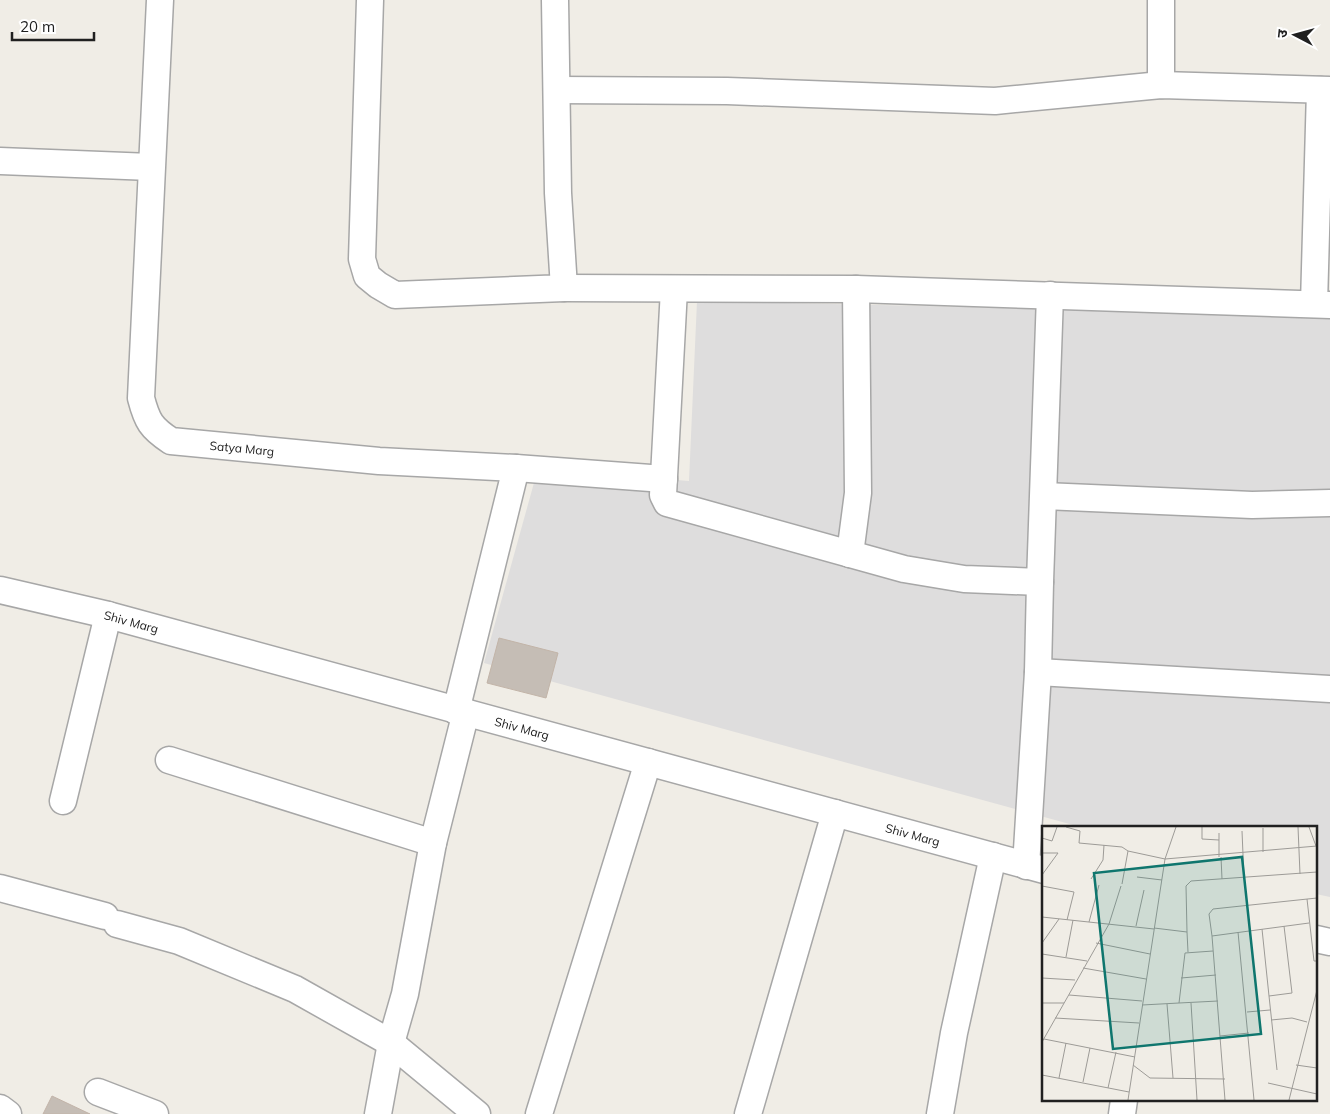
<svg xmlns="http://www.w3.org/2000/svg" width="1330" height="1114" font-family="Mulish,'Noto Sans Devanagari',sans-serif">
<rect width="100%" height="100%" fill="#f0ede6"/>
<path fill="#dedddd" d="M697,301L1330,315V897L1316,894V828H1084L484,663L537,472H577L689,481Z"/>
<path fill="#c5bdb5" stroke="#c2b4a8" d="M499,638L558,653L546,698L487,683Z
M52,1096L90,1114H43Z"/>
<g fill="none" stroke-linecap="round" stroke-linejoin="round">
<g stroke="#a7a7a7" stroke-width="29">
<g id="minor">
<path id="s1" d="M160,0L141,398C147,421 151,428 171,441L379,461L516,468L456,711"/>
<path d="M370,0L362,259L367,276L378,285L395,295L564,288L558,193L555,0"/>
<path d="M1161,0V85"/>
<path d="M557,90L727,91L995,101L1161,85L1330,90"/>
<path d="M0,161L151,167"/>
<path d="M564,288L856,289L1330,305"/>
<path d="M674,289L663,495L667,503L904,569L964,579L1040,582L1050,295"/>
<path d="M1314,304L1320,90"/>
<path d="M516,468L664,479"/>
<path d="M1044,496L1252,505L1330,503"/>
<path d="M850,554L858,493L856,289"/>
<path id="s2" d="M0,590L108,615L1044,870"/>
<path d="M1038,672L1330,689"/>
<path d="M169,760L433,843"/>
<path d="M63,801L108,615"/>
<path d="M1026,866L1038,672L1040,582"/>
<path d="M0,888L105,916"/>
<path d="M117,924L179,941L295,989L391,1043L477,1114"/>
<path d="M1316,939L1330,942"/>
<path d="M98,1092L155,1114"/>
<path d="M0,1108L8,1114"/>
<path d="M378,1114L391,1043L405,994L433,843L466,712"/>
<path d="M539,1114L648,762"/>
<path d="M748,1114L835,813"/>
<path d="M940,1114L954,1033L993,856"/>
<path d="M1122,1114L1124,1100"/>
</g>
</g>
<use href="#minor" stroke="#fff" stroke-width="26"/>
</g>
<g text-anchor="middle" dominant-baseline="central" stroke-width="4" stroke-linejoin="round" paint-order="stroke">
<g font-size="12" fill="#202020" stroke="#fff">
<text stroke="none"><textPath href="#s1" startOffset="524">Satya Marg</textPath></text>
<text stroke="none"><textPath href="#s2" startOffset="135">Shiv Marg</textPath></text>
<text stroke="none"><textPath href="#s2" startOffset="540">Shiv Marg</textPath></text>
<text stroke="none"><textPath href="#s2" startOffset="945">Shiv Marg</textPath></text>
</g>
</g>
<g transform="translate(1042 826)">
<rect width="275" height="275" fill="#f0ede6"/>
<path fill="none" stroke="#9d9b97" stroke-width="1" d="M24,1L38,5L37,17L80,21L86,25M160,1V13L177,14M256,1L258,48M267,1L274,20M200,5L202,52M177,7V31M0,12L10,15L15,1M221,26V2M0,27H16L0,49M179,31L180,53M95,51L120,54M49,53L61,34L62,19M80,58L86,25L123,33L275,20M0,60L32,66L25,94M265,73L272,135H275M0,91L112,103M47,96L57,59M267,97L170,110L167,88L171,83L275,72M94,100L102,64M112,102L145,106L144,60L149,55L275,46M220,103L227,170M145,106L146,126M196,106L212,274M170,110L183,274M0,117L17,93M54,117L108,128M171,125L143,127L137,177L176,175M0,128L45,135M24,131L31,94M41,142L104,153M0,152L33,154M139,152L174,149M27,169L100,175M0,177H22M149,177L155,274M125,178L131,252M100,179L137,177M205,186L228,184M13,192L97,197M229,194L250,192L265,196M178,210L207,207M2,213L93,231M0,216L67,98L79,60M91,239L108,252L183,253M254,239L275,242M235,244L227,170L250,167L242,100M0,249L87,266M17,252L24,217M41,256L48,222M226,257L275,268M66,262L74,226M86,274L123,33L134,1M247,274L275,164"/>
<path fill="#0f766e" fill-opacity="0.15" stroke="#0f766e" stroke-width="2.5" d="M200,31L219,208L71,223L52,47Z"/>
<rect width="275" height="275" fill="none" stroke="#202020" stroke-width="2.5"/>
</g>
<g transform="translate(1295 35) rotate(276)" stroke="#ffffff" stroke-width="4" paint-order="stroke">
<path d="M0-4L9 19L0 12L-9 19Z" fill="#202020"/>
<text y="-8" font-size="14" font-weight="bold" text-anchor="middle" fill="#202020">उ</text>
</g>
<path d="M12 32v8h82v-8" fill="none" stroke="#202020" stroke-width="2.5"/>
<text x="20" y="32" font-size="15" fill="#202020" stroke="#ffffff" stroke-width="4" paint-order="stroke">20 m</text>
</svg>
